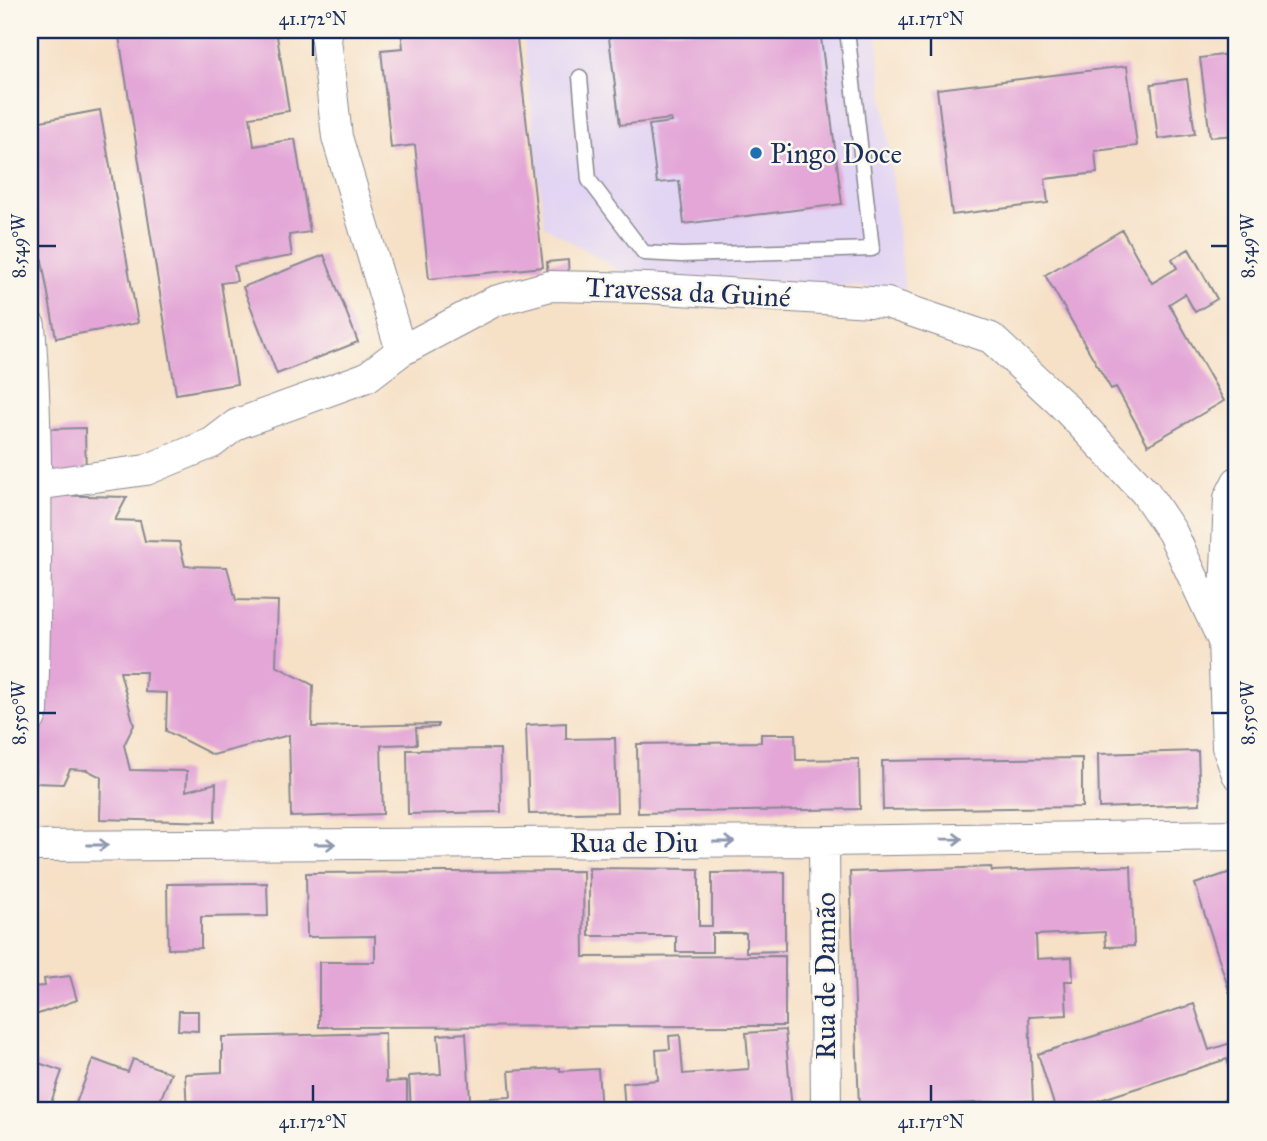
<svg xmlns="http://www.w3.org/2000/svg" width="1267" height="1141" font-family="'IM FELL Great Primer',serif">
<rect width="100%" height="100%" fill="#fbf7ec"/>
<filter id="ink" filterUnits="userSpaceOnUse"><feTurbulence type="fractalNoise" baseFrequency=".0143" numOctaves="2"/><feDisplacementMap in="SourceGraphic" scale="14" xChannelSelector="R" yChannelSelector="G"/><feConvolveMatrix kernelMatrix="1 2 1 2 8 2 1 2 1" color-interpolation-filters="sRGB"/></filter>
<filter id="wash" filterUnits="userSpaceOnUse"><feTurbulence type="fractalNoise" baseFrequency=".00686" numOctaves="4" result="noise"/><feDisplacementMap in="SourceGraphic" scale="28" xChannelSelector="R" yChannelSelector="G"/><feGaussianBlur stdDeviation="1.57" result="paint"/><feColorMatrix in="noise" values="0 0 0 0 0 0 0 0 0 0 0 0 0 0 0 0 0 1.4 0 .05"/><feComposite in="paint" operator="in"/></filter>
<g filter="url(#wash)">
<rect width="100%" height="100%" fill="#f6e0c6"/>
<path fill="#e2d4f3" d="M523,30H876L905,290L744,279H634L544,226Z"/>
<g id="blocks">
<path fill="#e3a6d7" d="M118,30H276L289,111L250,117L254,146L295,139L310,232L289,235L292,256L234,266L237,281L221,283L237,384L176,394Z
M401,30H516L543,267L429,279L415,145L391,148L381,50L403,48Z
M608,30H820L842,204L684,224L679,181L657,183L649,125L672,122L671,119L620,125Z
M1237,53V135L1210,137L1200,58Z
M1127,66L1137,146L1095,151L1097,173L1045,179L1048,203L952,215L937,89Z
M1187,79L1195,134L1158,139L1151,84Z
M100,110L138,323L56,338L30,195V123Z
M1122,230L1152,283L1177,268L1172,259L1189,249L1217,299L1195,312L1185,294L1169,304L1224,401L1148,445L1116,387L1111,389L1045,275Z
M324,255L358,342L277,374L243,287Z
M568,260L569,279L548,281L547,262Z
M85,428L86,479L48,480L47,429Z
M43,495L127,497L115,520L140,521L145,541L179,542L185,566L227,567L236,600L278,601L276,666L313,685L312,727L438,724V727L416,728L417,744L381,745L383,814L291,817L289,735L213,755L166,731L167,693L145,692L146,672H120L134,725L124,745L130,770L187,771L186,791L216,783L215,822L100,819L101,777L87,770L70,769L63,784L35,783Z
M566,723V739L615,738L617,812L529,814L526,725Z
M761,734H795L796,760L859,759L860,809L638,813L637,744L761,742Z
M500,749L501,812L408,814L407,750Z
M1198,751L1200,804L1099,808L1098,754Z
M1082,758V807L883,810L882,761Z
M1131,866L1134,946L1106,947L1105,932L1036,935L1037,959L1072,957L1073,981H1065L1067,1015L1029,1017L1033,1101L859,1107L850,872L991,867L992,871Z
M589,868L699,869V926H712V873L785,872V951L746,952V933H712V952H676V936H589Z
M1237,870V1015L1195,884Z
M583,871L584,957L785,956V1026L319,1027V962H375V936L307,937L306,873Z
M267,883L268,916L201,917V948L168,949L167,884Z
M70,976L77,1000L30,1017V987L45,986L44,979Z
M1194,1004L1209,1050L1237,1041V1090L1227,1059L1066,1111H1056L1038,1054Z
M179,1011H198V1031L178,1030Z
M785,1030L792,1111H625L623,1083L658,1080L656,1050L670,1049L669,1036L680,1035L683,1074L749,1069L746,1033Z
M385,1033L386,1082L407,1081V1111H187L185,1074L222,1072V1037Z
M466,1033L470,1099L511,1097L509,1071L560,1068V1071L598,1069L601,1111H411L409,1076L441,1074L438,1035Z
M93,1059L128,1072L133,1059L171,1073L156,1111H73Z
M30,1060L62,1071L48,1111H30Z"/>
</g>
</g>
<g filter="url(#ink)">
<use href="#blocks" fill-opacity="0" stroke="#888892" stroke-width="2"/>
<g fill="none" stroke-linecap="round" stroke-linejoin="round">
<g stroke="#888892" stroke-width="17">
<path id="service" d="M580,77L589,180L644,253L681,255L872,249L847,30"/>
</g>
<g stroke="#888892" stroke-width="32">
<path id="minor" d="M328,30L326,39L337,137L401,351
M30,326C40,455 36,583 33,712L30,719
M1237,482L1229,498L1223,641L1227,747L1237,774
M36,485L146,470L212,443L237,424L367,377L401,351L495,301L550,286L647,288L887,303L991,338L1062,404L1145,492L1172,532L1223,641
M824,841L826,1111
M30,846L824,841L1237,835
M1234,1111H1237"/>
</g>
<use href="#service" stroke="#fff" stroke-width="14"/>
<use href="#minor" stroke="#fff" stroke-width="30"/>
</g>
<defs><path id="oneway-shaft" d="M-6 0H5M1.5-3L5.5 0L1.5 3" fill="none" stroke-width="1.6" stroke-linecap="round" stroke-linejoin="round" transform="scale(1.75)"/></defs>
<g stroke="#8d97ae">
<use href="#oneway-shaft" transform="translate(952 839) rotate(-1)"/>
<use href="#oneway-shaft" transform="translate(724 842)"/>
<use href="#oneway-shaft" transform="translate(325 844)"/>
<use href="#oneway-shaft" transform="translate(98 845)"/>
</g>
</g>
<path fill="none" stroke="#1b2f5e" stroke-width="2.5" d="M313,38V56M931,38V56M38,246H56M1211,246H1228M38,713H56M1211,713H1228M313,1085V1102M931,1085V1102"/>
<circle fill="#1f6fb2" stroke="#fbf7ec" stroke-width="2.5" cx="756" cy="153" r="7"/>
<g text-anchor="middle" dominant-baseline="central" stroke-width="5" stroke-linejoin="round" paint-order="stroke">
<g font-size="28" fill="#1b2f5e" stroke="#fbf7ec" text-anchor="start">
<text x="770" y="153">Pingo Doce</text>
</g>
<g font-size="28" fill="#1b2f5e" stroke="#fbf7ec">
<text transform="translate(688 292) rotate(3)">Travessa da Guiné</text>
<text x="634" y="842">Rua de Diu</text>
<text transform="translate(825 976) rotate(-90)">Rua de Damão</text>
</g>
</g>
<rect width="1267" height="1141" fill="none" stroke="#fbf7ec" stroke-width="77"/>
<rect x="38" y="38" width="1190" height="1064" fill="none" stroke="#1b2f5e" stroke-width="2.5"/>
<g font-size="18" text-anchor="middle" fill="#1b2f5e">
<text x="313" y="25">41.172°N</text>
<text x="931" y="25">41.171°N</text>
<text transform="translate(1248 246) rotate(-90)" y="6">8.549°W</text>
<text transform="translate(19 246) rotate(-90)" y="6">8.549°W</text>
<text transform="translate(1248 713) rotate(-90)" y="6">8.550°W</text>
<text transform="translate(19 713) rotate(-90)" y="6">8.550°W</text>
<text x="313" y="1128">41.172°N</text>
<text x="931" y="1128">41.171°N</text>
</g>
</svg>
